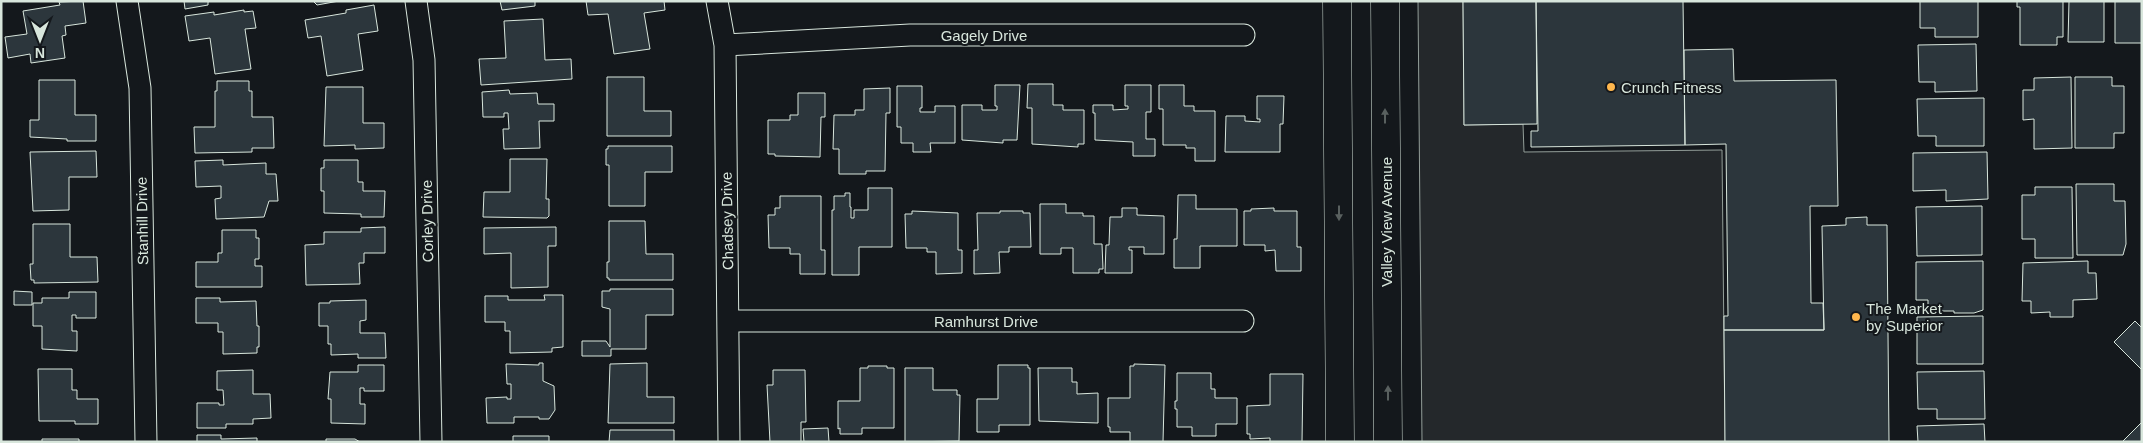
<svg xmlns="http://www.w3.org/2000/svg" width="2143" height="443" viewBox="0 0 2143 443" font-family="Helvetica,sans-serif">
	<rect width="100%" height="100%" fill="#14181c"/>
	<path fill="#24282b" stroke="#939e99" d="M1418 1H1463L1464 125 1523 124 1524 152 1722 150 1725 442H1422Z"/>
	<path fill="#2c363c" stroke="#d8e6dc" d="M83 1 86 23 65 26 66 35 62 36 65 58 31 63 30 54 8 58 5 37 27 34 23 11 60 5 59 2Z
		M184 1H210L208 2V5L185 9Z
		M313 1H339L317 5Z
		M500 1H535V6L502 10Z
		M586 1H664L665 10 644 13 650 49 614 54 608 14 588 15Z
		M1463 1H1536L1537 124 1464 125Z
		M1536 1H1683L1685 145 1531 147V131H1538Z
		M1920 1H1978V37H1935V28H1920Z
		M2017 1H2063V37H2057V45H2020V7H2017Z
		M2069 1H2104V42H2068Z
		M2115 1H2142V43H2115Z
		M374 5 378 31 358 34 363 70 327 76 321 36 308 38 305 20 346 13V10Z
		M244 10V12L253 11 256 28 245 29 251 69 215 74 210 38 189 41 185 16 214 12V15Z
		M543 19 545 60 571 59 572 79 481 85 479 59 506 58 504 21Z
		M1976 44 1977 91 1935 92V82H1919L1918 45Z
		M1733 49 1734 81 1836 80 1838 206H1810L1811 303H1823L1824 330H1724V316H1728L1726 144 1685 145 1684 50Z
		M607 77H644V111H671V136H607Z
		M2071 77 2072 148 2034 149V119L2023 120V90H2034V78Z
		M2075 77H2112V86H2124V133H2114V148H2075Z
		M39 80H75V115H96V141H67V139L30 137V120H39Z
		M217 81H249V91H252V117H273L274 148H252V152L195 153 194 127H215V91H217Z
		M1028 84H1053V105H1063V110H1084V144H1078V147L1032 144V108H1027Z
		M995 85H1020L1017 140H1003V143L962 140V105H982V110H997V106H995Z
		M1125 85H1151V112H1146V139H1155V156H1133V142L1095 140V113H1093V105H1113V110L1128 109V106H1125Z
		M1159 85H1184V106H1194V111H1215V161H1195V148H1186V145H1163V109H1159Z
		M897 86H922V108H920V112H935V106H955V143H930L931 152H913V143H901V127H897Z
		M326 87H363V123H384V148L355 149V145L324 146Z
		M890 88V113H886L885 171H866V174H839V149H833L834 115H855V110H864V89Z
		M509 90 510 94 537 93 538 104H554V121H539L540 148 504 149 503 129H509L508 113H504V117H483L482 92Z
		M798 93H825V117H821L820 157 775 156V154H768V120H790V115H798Z
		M1257 96H1284L1283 124H1280V152H1225L1226 116H1245V121L1260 122V119H1257Z
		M1984 98V146H1936V136H1918L1917 99Z
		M608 146H672V172H645V206H609V165H606V149H608Z
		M96 151 97 177H69V210L33 211 30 152Z
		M1987 152 1988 199 1946 201V190L1913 191V153Z
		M510 159H547L546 199H549V216L547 218 483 217 484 192H510Z
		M223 160V165L266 163V174H276L278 201H269L264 217 216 219 215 199 221 198V186L196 187 195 161Z
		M324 160H358V182H363V191H385L384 217H361V214L324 213V191H321V168H324Z
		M2076 184H2114V201H2125L2126 244 2123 255H2077Z
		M2035 187H2072L2073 258H2035V239H2022V195H2035Z
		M868 188H892V247H859V275H832V210H834V196H845V193H850V207H851V218H854V210H868Z
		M1178 195H1196V209H1237V246H1200V268H1174V239H1177Z
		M780 196H821V250H825V274H800V254H790V248H769L768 215H775V208H780Z
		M1040 204H1066V213H1083V216H1094V244H1102L1103 269H1099V273H1073V248H1061V254H1040Z
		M1982 206V255L1917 256 1916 207Z
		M1122 208H1137V215L1164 216V254H1144V247H1129V250H1132V273H1105L1106 245H1109L1110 217H1122Z
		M1274 208V211H1297V247H1301V271H1276L1275 250 1265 251V245H1244V211H1251V209Z
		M912 211 958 213V250H962V273L936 274V252H927V248H906L905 214H912Z
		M1000 211H1023V213H1030L1031 247H1009V252H999L1000 273 974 274V250H978L977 213H1000Z
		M1867 217V225H1887L1889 442H1725L1724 330H1824L1822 226 1846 225V218Z
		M609 221H645L646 254H673V280H609V278H607V262H609Z
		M33 224H70V257H97L98 282 34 283V280H31L30 264H33Z
		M385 227V253H364V263H359L360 284 306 285 305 245 324 244V232H361V228Z
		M556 227V246H548V287L511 288V253L484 254V228Z
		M222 230H256V238H259V259H255V266H262V287H196V262H218V253H222Z
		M1983 261V310L1974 313H1954V311H1928V300H1916V262Z
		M2088 261V273H2096L2097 299 2073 300V317H2050V312L2031 313V301H2022L2023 263Z
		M610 289H673V315H646V349H611V356H582V341H606L610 347V309L602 307V291H610Z
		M14 291 32 292V305H14Z
		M69 292H96V318H76V315H72V331H77V351L42 349V326H33V303H42V298H69Z
		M544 295H563V347L552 348V352L510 353V331H505V322H485V296H508V300H545Z
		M196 298H220V302L256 301 257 326H259V347H257V353L223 354V332H218V323H196Z
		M366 300V320L360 321V333H385L386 358H358V354L331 355V344H328V326H319V303H330V301Z
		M1983 316V364H1917V317Z
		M2135 321 2142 328V370L2114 342Z
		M539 363H543V381L554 386 555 410 549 419H539V417H514V423H487L486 398 507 397V399H511V384H507L506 364 539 365Z
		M647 363V397H674V423H608L610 364Z
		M1134 364 1165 365 1163 442H1130V432H1110V427H1108V398H1130V366H1134Z
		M358 365H384V391H364V388H360V404H365V424L331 423V399H328L330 372H358Z
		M998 365H1028V368H1030V425H999V432H977V399H998Z
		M868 366H887V368H894V428H862V434H840V428L838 429V401H860V368H868Z
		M905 368H933V390H957V395H960L959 441 905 442Z
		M1038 368H1072V382H1077V394L1098 393V423L1039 421Z
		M38 369H72V390H77V399H98V424H75V421H39Z
		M253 370V394H270L271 418 253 419V424H226V428H197V403H219V405H224L223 390H217V371Z
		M773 370H805L806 422H801V442H770L767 385H773Z
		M1984 371 1985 419H1937V409H1918L1917 372Z
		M1177 373H1211V389H1215V398H1237V424H1216V436H1192V427H1177V409H1175V401H1177Z
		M1270 374H1303L1302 442H1270V438L1250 439V434H1247V406L1270 405Z
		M2142 422V442H2122Z
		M1984 424 1985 442H1918L1917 426Z
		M828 428 829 442H804L803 429Z
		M610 430H674V442H609Z
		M197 435H221V439L257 438V442H197Z
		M513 436H549V442H513Z
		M42 439H79V442H42Z
		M326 439H355L360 442H326Z"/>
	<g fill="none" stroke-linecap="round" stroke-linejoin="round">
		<g stroke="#d8e6dc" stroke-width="23">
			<path id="minor" d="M127 1 140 88 146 442
				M416 1 424 60 431 442
				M717 1 725 45 729 442
				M725 45 910 35H1244
				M729 321H1243"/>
		</g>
		<g stroke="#d8e6dc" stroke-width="29">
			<path id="secondary" d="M1337 1 1340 442
				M1385 1 1388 442"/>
		</g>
		<use href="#minor" stroke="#14181c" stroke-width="21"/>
		<use href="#secondary" stroke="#14181c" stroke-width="28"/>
	</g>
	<defs><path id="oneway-solid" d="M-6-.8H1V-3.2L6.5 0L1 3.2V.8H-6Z" transform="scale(1.25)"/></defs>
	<g fill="#59605f">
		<use href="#oneway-solid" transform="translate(1385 116) rotate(-90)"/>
		<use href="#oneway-solid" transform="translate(1339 213) rotate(90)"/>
		<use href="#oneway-solid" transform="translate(1388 393) rotate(-90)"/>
	</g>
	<g fill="#ffb74d" stroke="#14181c" stroke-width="2">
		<circle cx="1611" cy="87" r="5"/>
		<circle cx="1856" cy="317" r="5"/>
	</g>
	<g text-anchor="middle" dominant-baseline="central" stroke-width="4" stroke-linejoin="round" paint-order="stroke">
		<g font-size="15" fill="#d8e6dc" stroke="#14181c">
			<text x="984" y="35">Gagely Drive</text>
			<text transform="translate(142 221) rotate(-91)">Stanhill Drive</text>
			<text transform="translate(427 221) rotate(-91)">Corley Drive</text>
			<text transform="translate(727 221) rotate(-91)">Chadsey Drive</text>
			<text transform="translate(1386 222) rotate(-90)">Valley View Avenue</text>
			<text x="986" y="321">Ramhurst Drive</text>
		</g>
		<g font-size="15" fill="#d8e6dc" stroke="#14181c" text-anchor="start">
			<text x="1621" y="87">Crunch Fitness</text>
			<text x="1866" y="308">The Market<tspan x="1866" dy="17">by Superior</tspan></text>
		</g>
	</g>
	<rect width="2143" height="443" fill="none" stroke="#d8e6dc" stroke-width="5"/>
	<g transform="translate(40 40) rotate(180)" stroke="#14181c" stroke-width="4" paint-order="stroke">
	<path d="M0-4L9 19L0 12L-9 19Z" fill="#d8e6dc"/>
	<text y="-8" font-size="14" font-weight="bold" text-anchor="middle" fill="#d8e6dc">N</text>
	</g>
</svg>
